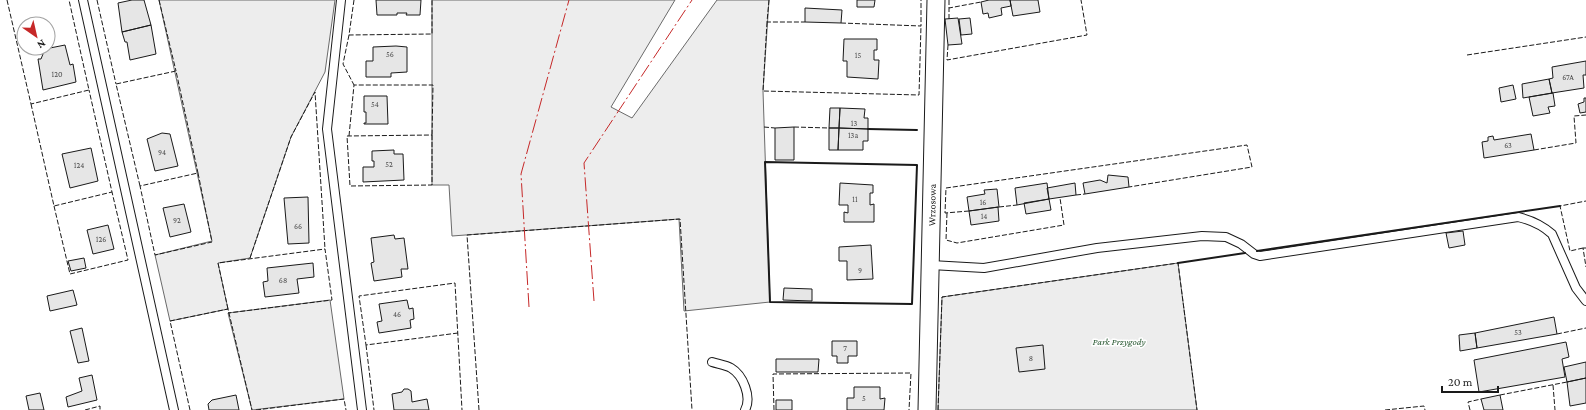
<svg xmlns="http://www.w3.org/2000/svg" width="1586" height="410" viewBox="0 0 1586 410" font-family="'Crimson Pro',serif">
	<rect width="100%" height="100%" fill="#fff"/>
	<path fill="#ededed" stroke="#6a6a6a" d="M159 0H335L325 72 291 137 250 258 218 263 228 309 170 321 155 255 212 241Z
		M432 0H675L611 107 632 118 717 0H769L763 91 770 302 684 311 679 219 452 236 449 185H432Z
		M1178 263 1197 410H938L942 297Z
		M330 300 344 399 252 410 228 313Z"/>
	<path fill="#e6e6e6" stroke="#1a1a1a" d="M132 0H144L151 25 122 32 118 3Z
		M376 0H421L420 15H406L407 13H397V15H377Z
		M857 0H875L874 7H857Z
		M989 0H1010L1011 6 1001 8 1002 15 989 18 988 13 983 14 981 2Z
		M1010 0H1038L1040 12 1013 16Z
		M805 8 842 10 841 23 805 22Z
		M958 18 962 44 948 45 945 19Z
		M970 18 972 34 961 35 959 19Z
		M151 25 156 54 130 60 127 42H125L122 32Z
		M844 39H877V50H874V60H879L878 79 847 77V61H843Z
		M65 45 70 65 73 64 76 82 43 90 38 59H41L45 49Z
		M396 46 407 47V72L391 73V77H366V61H373V47Z
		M1586 61V75H1583L1584 88 1552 93 1549 79 1553 78 1552 67Z
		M1549 79 1552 93 1523 98 1522 84Z
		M1513 85 1516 99 1501 102 1499 88Z
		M1553 93 1555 106 1548 107 1550 113 1533 116 1529 97Z
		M364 96H387L388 124H364V123H366V112H364Z
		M1584 98H1586V112L1580 113 1578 104 1584 102Z
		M830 108H840L839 128H829Z
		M840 108 865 109 864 118H868V129L839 128Z
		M794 127V160H775V128Z
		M829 128H839L838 150H829Z
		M839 128 868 129V141H863V150H838Z
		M162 133 170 134 178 166 155 171 147 139Z
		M1531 134 1534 150 1484 158 1482 142 1488 141V137L1493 136 1494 140Z
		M91 148 98 181 70 188 62 154Z
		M394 150V154H403L404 180 363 182V167H374V161H372V151Z
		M1108 175 1128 177 1129 187 1085 194 1083 183 1100 180 1107 183Z
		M840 183 873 185V193H870V205L874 204V222H844V212L848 213V205H839Z
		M1047 183 1049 199 1017 205 1015 188Z
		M1075 183 1076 195 1049 199 1047 188Z
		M997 189 999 207 969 211 967 197 985 194 984 190Z
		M308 197 309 243 288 244 284 198Z
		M1049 199 1051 210 1026 214 1024 203Z
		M184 204 191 232 170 237 163 208Z
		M998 207 999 221 971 225 969 211Z
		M108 225 114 249 93 254 87 230Z
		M1463 231 1465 245 1449 248 1446 233Z
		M394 235 395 239 404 238 408 269H401L402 277 374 281 371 263 374 262 371 238Z
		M871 245 873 279 847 280V261H839V247Z
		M84 258 86 268 71 271 68 261Z
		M313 263 314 277 297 279 299 293 265 297 263 282 268 281 267 268Z
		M784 288 812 289V301L783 300Z
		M73 290 77 305 50 311 47 296Z
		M407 300 409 309 413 308 414 319 410 320 411 328 379 333 377 322 382 321 379 304Z
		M1554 317 1557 334 1477 348 1475 333Z
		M82 328 89 361 78 363 70 331Z
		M1475 333 1477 348 1460 351 1459 335Z
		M832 341H857V356H848V363H837V356H832Z
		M1566 342 1569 357 1562 359 1565 377 1479 392 1474 360Z
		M1043 345 1045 369 1019 372 1016 348Z
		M776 359H819L818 372H776Z
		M1586 362V378L1567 382 1564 367Z
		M92 375 97 400 68 407 66 397 82 391 79 378Z
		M1586 378V403L1570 406 1567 382Z
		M854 387H880V399L885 398 884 410H847V398H854Z
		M404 389H408L411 391 412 402 427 399 429 410H394L392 394 402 392Z
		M40 393 44 410H29L26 396Z
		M236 395 239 410H209L208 404 212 400Z
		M1500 395 1503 410H1484L1481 399Z
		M776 400H792V410H776Z"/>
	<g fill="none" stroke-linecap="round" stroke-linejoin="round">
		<g stroke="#1a1a1a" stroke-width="10">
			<path id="lane" d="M83 0 174 410
				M341 0 327 129 362 410
				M931 265 984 268 1097 248 1202 236 1226 237 1241 244 1254 254 1260 256 1518 217C1531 220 1542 225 1552 234L1576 288 1586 301
				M712 362C718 364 726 365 731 368 743 375 752 397 745 410"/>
		</g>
		<g stroke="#1a1a1a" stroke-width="19">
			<path id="street" d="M927 410 936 0"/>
		</g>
		<use href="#lane" stroke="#fff" stroke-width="8"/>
		<use href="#street" stroke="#fff" stroke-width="17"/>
		<path stroke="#1a1a1a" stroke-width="1" stroke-dasharray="5 2" stroke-linecap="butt" d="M7 0 31 104 89 90 69 0
			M97 0 116 84
			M159 0 176 71
			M354 0 349 35 432 34V0
			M769 0 767 22H805
			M949 0V8L981 2
			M949 19V8
			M767 22 763 91 919 95 921 26
			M841 23 921 26V0
			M349 35 343 64 354 85
			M948 45 947 60 1087 35 1081 0
			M1467 55 1586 37
			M31 104 54 206 112 192 89 90
			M764 127 775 128
			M794 127 829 128
			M432 135V185L350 186 347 136Z
			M349 136 354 85H433L432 135
			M1534 150 1576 143 1574 116 1586 115
			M198 173 212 242 155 255 140 186Z
			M140 186 116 84 176 71 198 173
			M1076 195 1085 194
			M54 206 70 274 128 260 112 192
			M999 207 1017 205
			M969 211 945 213 946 188 1247 145 1252 167 1129 187
			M947 213 946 240 957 243 1064 225 1060 198
			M1583 248 1570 251 1560 206 1586 201
			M1586 248H1583L1586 267
			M250 258 291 137 315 92 325 249
			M228 309 218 263 325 249 332 300 228 313
			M458 333 366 345 359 296 455 283 462 410
			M1557 334 1586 328
			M366 345 374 410
			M1553 385 1555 410
			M1500 395 1567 382
			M85 410 100 406V410
			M190 410 170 321 228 309 252 410
			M256 410 344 399 346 410
			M479 410 467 235 680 219 692 410
			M774 410 773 374 911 373 909 410
			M938 410 942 297 1178 263 1197 410
			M1385 410 1424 406 1425 410
			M1470 410 1468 402 1481 399"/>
		<path stroke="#1a1a1a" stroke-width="2" d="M868 129 917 130
			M765 162 917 165 912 304 770 302Z
			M1257 251 1560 206
			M1178 263 1245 253"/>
		<path stroke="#c62828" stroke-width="1" stroke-dasharray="14 3 2 3" stroke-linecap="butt" d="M594 301 584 163 692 0
			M529 307 521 174 569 0"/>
	</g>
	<g text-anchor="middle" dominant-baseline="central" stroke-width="3" stroke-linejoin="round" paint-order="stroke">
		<g font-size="8" fill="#4d4d4d">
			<text x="390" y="54">56</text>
			<text x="858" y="55">15</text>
			<text x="57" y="74">120</text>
			<text x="1568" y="77">67A</text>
			<text x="375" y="104">54</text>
			<text x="854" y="123">13</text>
			<text x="853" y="135">13a</text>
			<text x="1508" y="145">63</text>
			<text x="162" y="152">94</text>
			<text x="389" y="164">52</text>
			<text x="79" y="165">124</text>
			<text x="855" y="199">11</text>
			<text x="983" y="202">16</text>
			<text x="984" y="216">14</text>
			<text x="177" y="220">92</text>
			<text x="298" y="226">66</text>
			<text x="101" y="239">126</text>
			<text x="860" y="270">9</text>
			<text x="283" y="280">68</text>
			<text x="397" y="314">46</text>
			<text x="1518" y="332">53</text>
			<text x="845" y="348">7</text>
			<text x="1031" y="358">8</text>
			<text x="864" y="398">5</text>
		</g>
		<g font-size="10" fill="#1a1a1a" stroke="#fff">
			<text transform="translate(932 205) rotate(-89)">Wrzosowa</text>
		</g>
		<g font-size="10" font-style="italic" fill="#2b5a34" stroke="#fff">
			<text x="1119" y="341">Park Przygody</text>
		</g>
	</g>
	<g transform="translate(36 36) rotate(146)"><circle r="19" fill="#ffffff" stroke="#a3a3a3"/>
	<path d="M0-3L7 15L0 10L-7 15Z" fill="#c62828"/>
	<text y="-6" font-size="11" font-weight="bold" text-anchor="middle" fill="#1a1a1a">N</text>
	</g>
	<path d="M1442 386v6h56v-6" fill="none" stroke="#1a1a1a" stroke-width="2"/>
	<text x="1448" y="386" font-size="12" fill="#1a1a1a" stroke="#ffffff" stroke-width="3" paint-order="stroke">20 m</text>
</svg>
